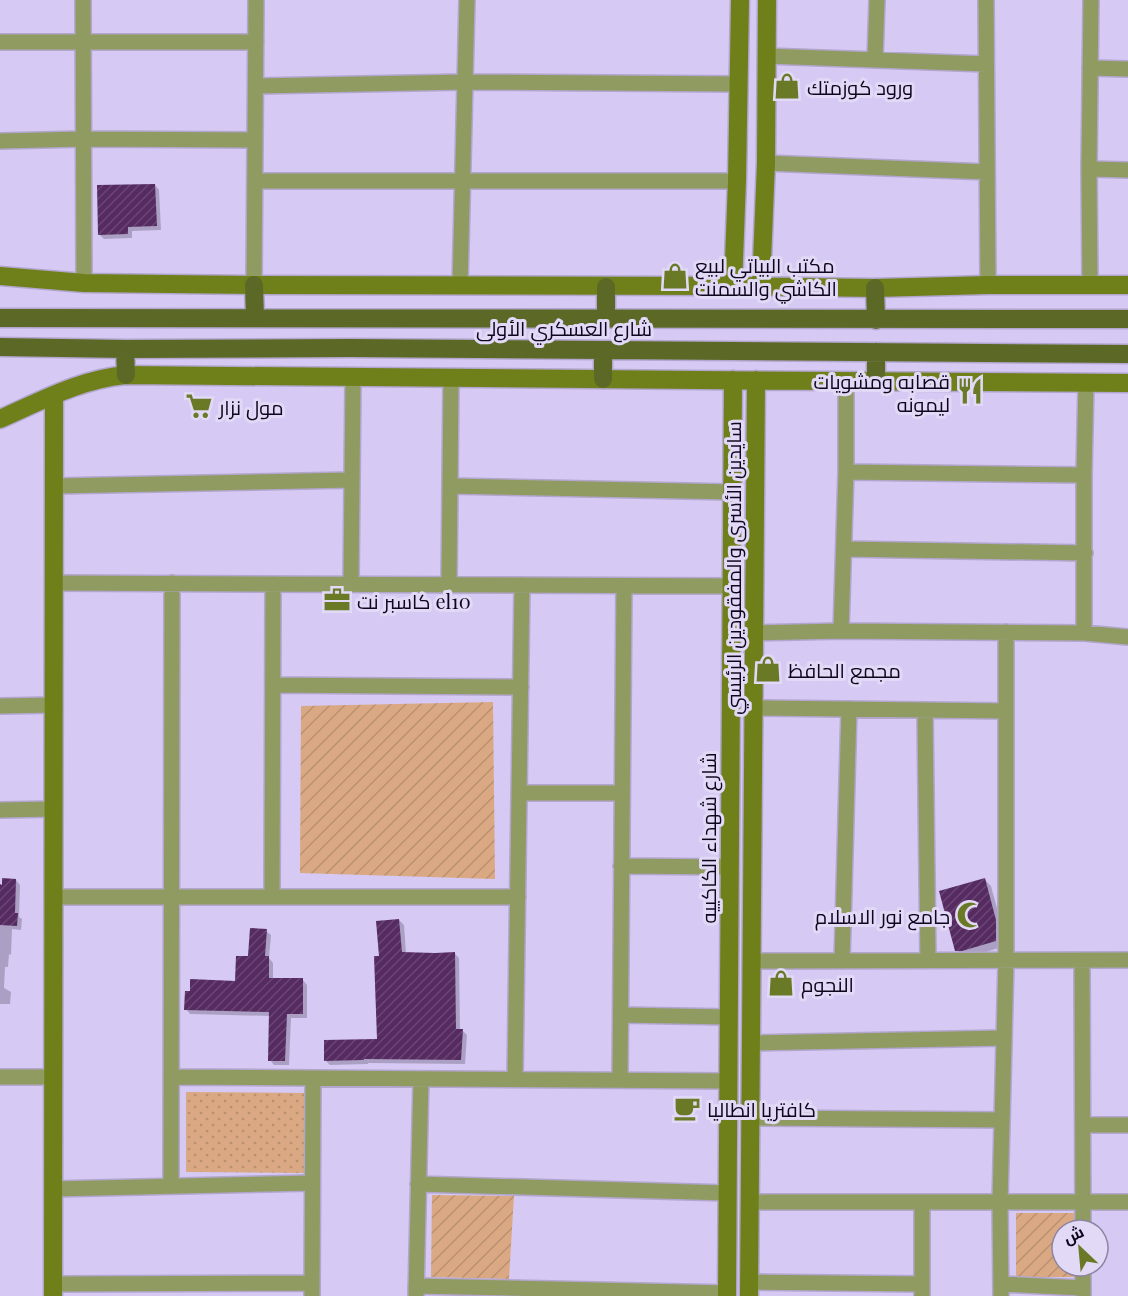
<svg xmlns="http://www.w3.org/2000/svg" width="1128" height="1296" viewBox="0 0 1128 1296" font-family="'Playfair Display',Cairo,serif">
	<defs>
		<pattern id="park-dots" width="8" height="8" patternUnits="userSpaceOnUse" patternTransform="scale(1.5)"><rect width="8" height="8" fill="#daa983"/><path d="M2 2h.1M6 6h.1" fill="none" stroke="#ba9071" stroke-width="1.8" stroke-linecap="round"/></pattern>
		<pattern id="garden-furrows" width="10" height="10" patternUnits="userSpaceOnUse" patternTransform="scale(1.5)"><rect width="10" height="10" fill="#daa983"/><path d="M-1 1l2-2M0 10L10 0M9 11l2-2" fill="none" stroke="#ba9071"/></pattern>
		<pattern id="building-hatch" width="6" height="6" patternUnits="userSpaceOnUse" patternTransform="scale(1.5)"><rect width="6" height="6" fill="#562b61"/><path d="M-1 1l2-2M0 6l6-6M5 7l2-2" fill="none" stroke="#694673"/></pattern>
	</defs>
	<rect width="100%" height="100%" fill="#d6c9f4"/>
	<path fill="url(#park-dots)" d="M186 1092 308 1093V1173L186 1172Z"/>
	<path fill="url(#garden-furrows)" d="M493 702 495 879 300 873 301 706Z
		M432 1195 514 1196 509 1279 431 1277Z
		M1016 1213H1078V1230H1062V1266H1078V1277H1016Z"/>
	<path fill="#0003" d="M155 185 159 190 161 230 132 231V238L104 239 99 234Z
		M16 880 20 885 19 917 22 919 21 930 12 929 11 955 9 954 8 967H5L4 988 11 992 10 1004H0V886Z
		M985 880 991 886 1002 927V947L969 957H963L956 950Z
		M399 920 404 925 406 953H454L459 958 460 1030H462L467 1035 465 1064 368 1063V1064L330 1065 325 1060 379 1041 380 958Z
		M266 931 271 935 269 958 273 963V980H303L307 985V1018H291L289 1065H274L270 1060 271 1016 190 1014 186 1009 236 982 249 957Z"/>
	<path fill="url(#building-hatch)" d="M155 184 157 226 128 227V234L98 235 97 185Z
		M2 878 16 879 15 913H18L17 926 0 925V884L2 885Z
		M985 878 996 920V941L962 951H955L939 891Z
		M399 919 402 952 435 953 455 952 456 1029H463L461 1060 364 1059V1060L324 1061V1040L377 1039 374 956H379L376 921Z
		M250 928 267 929 265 956H269V978H303V1014H287L285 1061H268L269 1012 184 1010 185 991H190V979L235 981 236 956H248Z"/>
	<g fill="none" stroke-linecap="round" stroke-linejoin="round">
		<g stroke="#b2a6cd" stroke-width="18">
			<path id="street" d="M83 0 84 283
				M986 0 988 285
				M0 42H256
				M767 56 986 64
				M875 60 877 0
				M1090 68 1128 69
				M256 86 465 82 738 84
				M0 141 83 139 255 140
				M766 163 987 172
				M1089 169 1128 170
				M255 181H737
				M254 285 256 0
				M1090 285 1089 169 1091 0
				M460 286 467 0
				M846 472 1084 475
				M55 486 351 480
				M450 486 732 492
				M844 549 1085 553
				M55 583 732 586
				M351 584 353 379
				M449 585 451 380
				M841 631 846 472V380
				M754 633 841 631 1084 633 1128 637
				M1084 633V475L1086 383
				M273 685 521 687
				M0 706 55 705
				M753 708 1006 711
				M925 711 928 961
				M519 793H622
				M0 810 54 809
				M621 866 730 867
				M54 897H518
				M272 897 273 584
				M1082 960 1083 1230
				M751 961 1128 960
				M842 961 849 709
				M621 1015 729 1017
				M751 1043 1004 1038
				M0 1077H53
				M171 1077 728 1081
				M515 1079 522 585
				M620 1080 624 586
				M750 1118 1002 1120
				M1083 1125H1128
				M418 1184 727 1193
				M171 1186 172 583
				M53 1189 312 1183
				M750 1202H1128
				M749 1282 922 1284
				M53 1284 311 1283
				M1001 1284 1083 1288
				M416 1286 727 1293
				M416 1295 421 1079
				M312 1296 313 1078
				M922 1296V1202
				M1001 1296 1000 1202 1006 961V632
				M1083 1296V1266"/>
		</g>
		<g stroke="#b2a6cd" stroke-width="21">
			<path id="secondary" d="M0 276 84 283 254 285 733 286 875 288 988 285H1128
				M733 286 737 181 740 0
				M761 286 766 163 767 0
				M0 419C41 401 81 379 126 375 460 380 794 380 1128 383
				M53 1296 54 396
				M727 1296 733 380
				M749 1296 756 380"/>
		</g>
		<g stroke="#b2a6cd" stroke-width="21">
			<path id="primary" d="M254 285 255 318
				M875 288 876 320
				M0 318 1128 319
				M606 318V287
				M0 347 125 349 351 348 1128 354
				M125 349 126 375
				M876 352V380
				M603 379V350"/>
		</g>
		<use href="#street" stroke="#8f9b61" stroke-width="15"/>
		<use href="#secondary" stroke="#6f801a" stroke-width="18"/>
		<use href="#primary" stroke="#5c6926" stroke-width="18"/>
	</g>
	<defs>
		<g id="shop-bare" transform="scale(2.07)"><path d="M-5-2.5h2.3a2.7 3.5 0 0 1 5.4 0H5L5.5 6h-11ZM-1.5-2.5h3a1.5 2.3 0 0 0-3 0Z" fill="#6a7926" stroke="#e1d9f6" stroke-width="2.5" paint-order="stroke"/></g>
		<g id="restaurant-bare" transform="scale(2.07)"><path d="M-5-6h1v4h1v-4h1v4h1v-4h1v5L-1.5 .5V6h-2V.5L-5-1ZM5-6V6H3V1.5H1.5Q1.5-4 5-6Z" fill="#6a7926" stroke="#e1d9f6" stroke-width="2.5" paint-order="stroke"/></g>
		<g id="supermarket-bare" transform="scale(2.07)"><path d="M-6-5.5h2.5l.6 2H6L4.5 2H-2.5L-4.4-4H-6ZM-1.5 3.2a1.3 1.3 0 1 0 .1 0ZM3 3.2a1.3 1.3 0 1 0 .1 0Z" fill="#6a7926" stroke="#e1d9f6" stroke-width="2.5" paint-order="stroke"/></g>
		<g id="office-bare" transform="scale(2.07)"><path d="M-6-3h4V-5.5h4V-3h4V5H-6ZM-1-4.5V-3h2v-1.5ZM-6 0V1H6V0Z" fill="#6a7926" stroke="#e1d9f6" stroke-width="2.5" paint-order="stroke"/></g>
		<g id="mosque-bare" transform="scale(2.07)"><path d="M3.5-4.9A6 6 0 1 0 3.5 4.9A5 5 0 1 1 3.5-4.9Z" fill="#6a7926" stroke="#e1d9f6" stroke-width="2.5" paint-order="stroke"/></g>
		<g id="cafe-bare" transform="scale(2.07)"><path d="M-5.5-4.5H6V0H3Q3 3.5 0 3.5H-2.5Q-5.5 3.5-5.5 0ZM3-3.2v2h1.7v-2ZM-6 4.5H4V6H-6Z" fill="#6a7926" stroke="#e1d9f6" stroke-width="2.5" paint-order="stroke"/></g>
	</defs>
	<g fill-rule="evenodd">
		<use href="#shop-bare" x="787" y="86"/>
		<use href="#shop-bare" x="675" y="276"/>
		<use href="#restaurant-bare" x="970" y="391"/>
		<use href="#supermarket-bare" x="199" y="406"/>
		<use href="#office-bare" x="337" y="600"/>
		<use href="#shop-bare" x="768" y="669"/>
		<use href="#mosque-bare" x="970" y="915"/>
		<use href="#shop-bare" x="781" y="983"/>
		<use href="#cafe-bare" x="687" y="1108"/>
	</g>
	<g text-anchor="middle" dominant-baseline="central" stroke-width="6" stroke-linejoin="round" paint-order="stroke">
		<g font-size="20" fill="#0f061e" stroke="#e1d9f6" text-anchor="start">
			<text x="807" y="86">ورود كوزمتك</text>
			<text x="695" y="264">مكتب البياتي لبيع<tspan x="695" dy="23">الكاشي والسمنت</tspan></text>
			<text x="950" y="380" text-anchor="end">قصابه ومشويات<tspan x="950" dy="23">ليمونه</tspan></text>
			<text x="219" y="406">مول نزار</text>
			<text x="357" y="600">كاسبر نت el10</text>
			<text x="788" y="669">مجمع الحافظ</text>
			<text x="950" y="915" text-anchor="end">جامع نور الاسلام</text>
			<text x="801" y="983">النجوم</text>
			<text x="707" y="1108">كافتريا انطاليا</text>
		</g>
		<g font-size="20" fill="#0f061e" stroke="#e1d9f6">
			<text x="564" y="327">شارع العسكري الأولى</text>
			<text transform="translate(732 568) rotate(-90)">سايدين الأسرى والمفقودين الرئيسي</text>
			<text transform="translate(707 838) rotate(-90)">شارع شهداء الكاكييه</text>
		</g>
	</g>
	<g transform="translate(1080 1248) rotate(334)"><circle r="28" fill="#e1d9f6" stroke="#8d85a0" stroke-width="1.5"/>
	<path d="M0-4.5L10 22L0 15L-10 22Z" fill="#6a7926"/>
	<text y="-9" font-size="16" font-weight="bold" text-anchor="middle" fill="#0f061e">ش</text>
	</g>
</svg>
